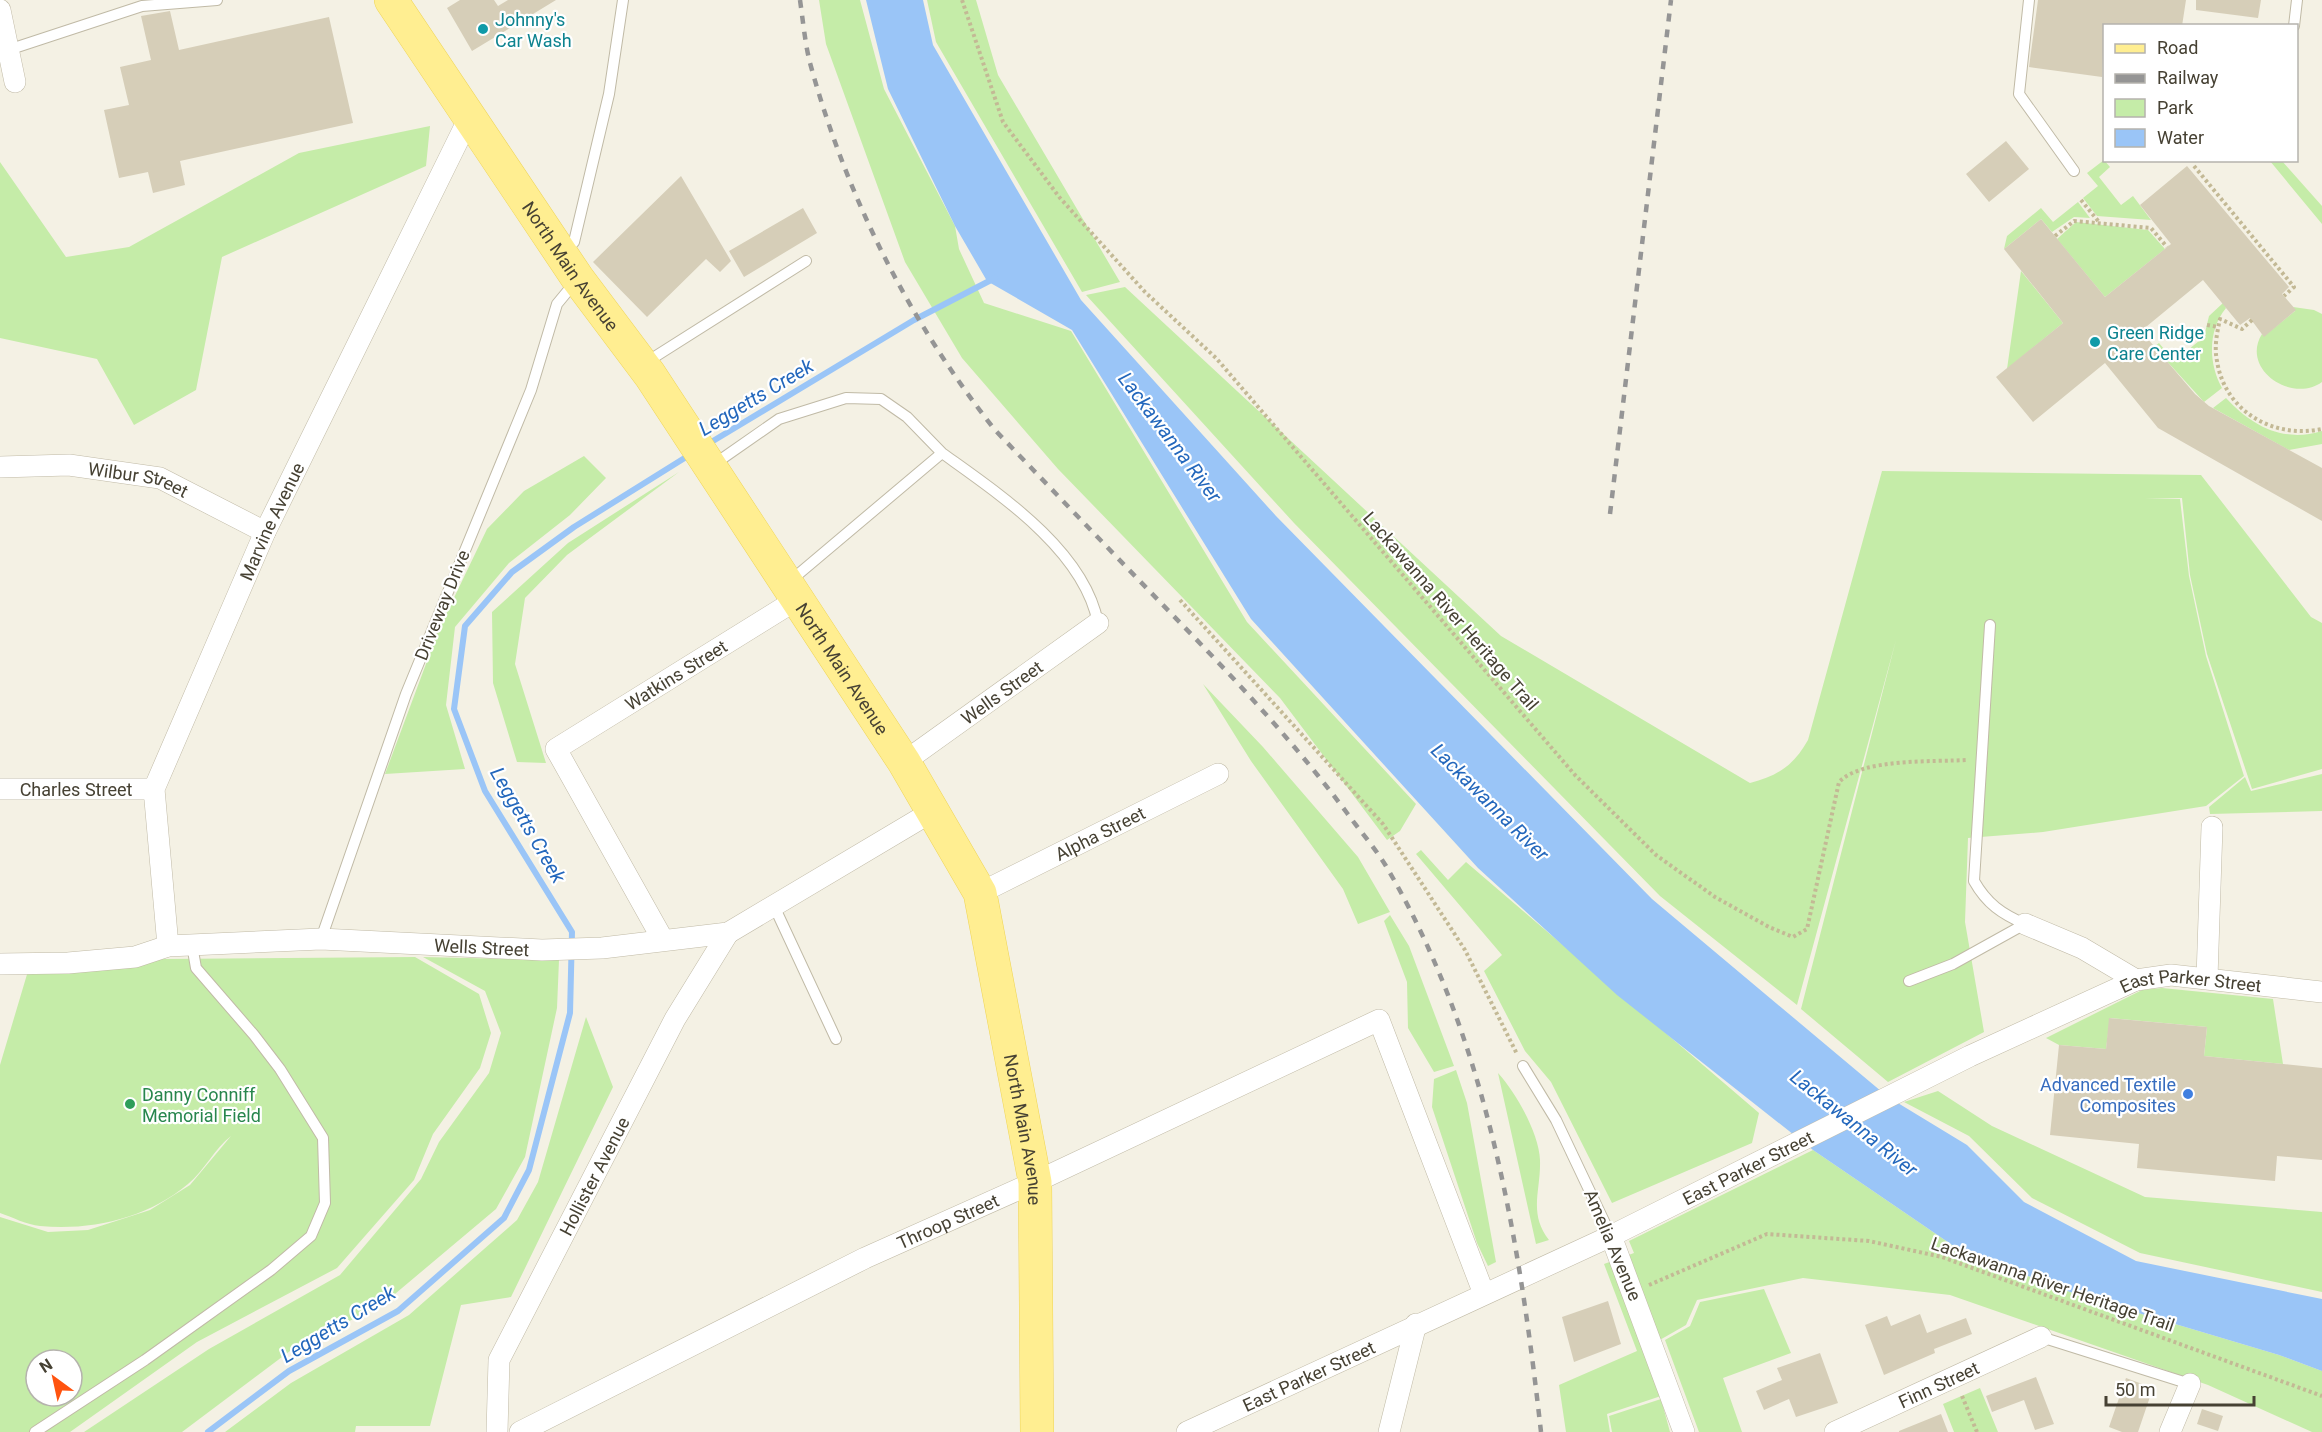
<svg xmlns="http://www.w3.org/2000/svg" width="2322" height="1432" viewBox="0 0 2322 1432" font-family="Roboto,sans-serif">
	<rect width="100%" height="100%" fill="#f4f1e4"/>
	<path fill="#c5eca8" fill-rule="evenodd" d="M819 0H860L884 89 955 226 959 249 984 303 1071 331 1247 622 1416 804 1400 831 1387 840 1280 698 1058 469 962 358 905 262 826 44Z
		M927 0H976L998 75 1120 282 1082 292 936 42Z
		M430 126 426 166 222 257 196 390 134 425 97 359 0 338V162L66 257 129 247 299 153Z
		M2104 160 2110 167 2099 177 2121 205 2133 196 2151 220 2097 216 2083 198 2098 186 2087 173Z
		M2270 161H2282L2322 206V224Z
		M2078 202 2090 218 2074 217 2052 232 2041 219 2004 249 2007 236 2041 208 2053 222Z
		M2076 222 2148 230 2165 249 2105 297 2057 239Z
		M2021 271 2063 323 2007 369Z
		M1125 287 1501 636 1750 783C1778 776 1794 765 1808 740L1882 471 2201 475 2311 617 2322 623V769L2252 789 2207 654 2190 575 2182 498 2145 499H2180L2189 576 2206 656 2244 776 2206 806 2043 832 1968 838 1965 922 1984 1032 1888 1082 1801 1009 1896 640 1797 1005 1660 896 1294 523 1086 295Z
		M2223 303 2226 308C2208 330 2208 363 2222 388L2204 402 2154 347 2159 343 2174 361 2204 337 2209 316Z
		M2293 307 2314 310 2322 314V382C2292 404 2240 369 2262 334L2264 336 2295 311Z
		M2226 398C2252 426 2283 443 2322 431V444L2289 450 2213 408Z
		M584 456 606 478 570 515 509 563 455 627 446 705 465 769 385 774 439 629 487 529 524 491Z
		M679 472 567 555 525 598 515 664 546 763 517 762 493 683 492 612 568 543Z
		M1203 684 1263 747 1358 857 1390 912 1358 924 1343 889 1251 761Z
		M2322 774V811L2210 814 2209 807 2245 777 2251 791Z
		M1421 850 1448 880 1466 862 1759 1113 1752 1143 1612 1203 1551 1082 1525 1051 1484 971 1502 955 1416 854Z
		M1390 915 1409 946 1454 1066 1434 1072 1408 1028 1407 982 1384 921Z
		M415 957 479 994 491 1033 480 1068 433 1134 414 1180 337 1268 197 1342 70 1432H0V1217L48 1232 88 1230 150 1210 190 1185 231 1136C215 1148 204 1171 188 1184 148 1218 91 1231 40 1226 27 1225 12 1217 0 1213V1065L28 971 164 959ZM36 1360H72V1396H36Z
		M423 957 559 960 557 1008 525 1157 496 1209 383 1304 290 1351 182 1432H84L209 1349 340 1275 421 1179 439 1142 489 1073 501 1033 485 991Z
		M2162 988 2273 999 2283 1064 2204 1056 2207 1027 2110 1018 2106 1049 2059 1045 2046 1038 2142 990Z
		M586 1017 613 1087 511 1297 461 1305 430 1426H356L355 1432H225L291 1383 409 1315 517 1220 538 1182Z
		M1456 1070 1467 1103 1496 1262 1488 1266 1477 1243 1432 1107 1434 1079Z
		M1498 1073C1516 1093 1539 1133 1540 1160 1541 1191 1528 1213 1549 1240L1536 1244Z
		M1938 1091 1992 1126 2145 1197 2322 1212V1292L2140 1253 2032 1198 1969 1136 1904 1102Z
		M1813 1150 1958 1249 2078 1295 2279 1355 2322 1371V1432H2312L2208 1385 1950 1295 1803 1278 1697 1300 1686 1325 1644 1349 1661 1396 1607 1414 1610 1432H1566L1559 1385 1637 1351 1604 1264 1634 1253 1629 1241Z
		M1764 1289 1791 1353 1723 1378 1742 1432H1699L1665 1340 1690 1326 1700 1302Z
		M1980 1388 1998 1432H1954L1943 1404Z
		M1661 1399 1670 1432H1612L1609 1416Z"/>
	<path fill="#9ac5f7" d="M866 0H923L933 45 1081 300 1276 516 1652 899 1888 1097 1967 1145 2024 1202 2136 1261 2322 1299V1371L2279 1355 2078 1295 1958 1249 1813 1150 1617 995 1478 868 1251 619 1072 330 987 281 955 226 888 89Z"/>
	<g fill="none" stroke-linecap="round" stroke-linejoin="round">
		<path stroke="#9ac5f7" stroke-width="6" d="M708 444 914 320 995 278
			M208 1432 289 1371 398 1311 504 1218 529 1170 570 1013 572 932 485 791 454 709 465 626 512 572 574 527 691 454"/>
	</g>
	<path fill="#d6ceb8" d="M460 0H494L498 6 508 0H556L472 51 447 8Z
		M2038 0H2186L2182 26H2104L2102 77 2029 67Z
		M2196 0H2261L2258 18 2196 10Z
		M170 11 179 50 329 17 353 123 180 161 185 185 153 193 148 172 119 178 104 110 129 105 120 67 151 60 141 16Z
		M2006 141 2029 169 1989 202 1966 174Z
		M2187 166 2289 287 2282 294 2296 310 2264 337 2250 318 2240 325 2203 280 2141 331 2195 394 2209 406 2322 468V521L2158 428 2105 363 2033 422 1996 377 2063 323 2004 249 2041 219 2105 297 2171 244 2140 205Z
		M681 176 731 261 720 272 706 259 647 317 593 262Z
		M803 208 817 233 744 277 729 251Z
		M2109 1018 2207 1027 2204 1056 2322 1068V1160L2277 1156 2275 1181 2137 1168 2139 1144 2050 1135 2059 1045 2106 1049Z
		M1608 1301 1621 1344 1574 1362 1562 1317Z
		M1920 1314 1927 1333 1966 1318 1972 1334 1934 1349 1935 1353 1884 1375 1865 1325 1887 1316 1891 1326Z
		M1820 1353 1838 1403 1796 1417 1789 1399 1764 1410 1756 1391 1782 1380 1777 1368Z
		M2036 1377 2054 1424 2035 1430 2024 1400 1992 1412 1986 1396Z
		M2126 1378 2153 1388 2138 1432H2122L2109 1427Z
		M2202 1409 2223 1416 2218 1431 2197 1424Z
		M1941 1414 1948 1432H1899V1431Z"/>
	<g fill="none" stroke-linecap="round" stroke-linejoin="round">
		<g stroke="#c0baa6" stroke-width="12">
			<path id="service" d="M2029 0 2019 94 2074 171
				M2294 26 2297 0
				M8 50 142 6 217 0
				M564 252 574 242 609 94 623 0
				M645 363 806 261
				M713 465 779 419 846 398 881 399 907 417 942 453
				M789 582 942 453C999 494 1084 550 1098 623
				M1990 625 1974 881C1987 904 2002 914 2025 924
				M774 906 836 1039
				M321 939 406 694 531 390 557 304 576 281
				M1909 981 1953 964 2025 924
				M1523 1066 1556 1120 1611 1236
				M2041 1337 2190 1384
				M35 1432 145 1360 271 1270 311 1236 325 1203 323 1138 280 1069 254 1035 196 968 192 945"/>
		</g>
		<g stroke="#c0baa6" stroke-width="22">
			<g id="minor">
				<path d="M0 10 15 82"/>
				<path id="s1" d="M0 467 69 465 160 478 265 532"/>
				<path id="s2" d="M904 762 1098 623"/>
				<path id="s3" d="M0 789H154"/>
				<path id="s4" d="M980 893 1218 774"/>
				<path d="M2025 924 2082 948 2136 980"/>
				<path id="s5" d="M663 940 556 749 796 600"/>
				<path id="s6" d="M168 946 154 789 265 532 469 118"/>
				<path id="s7" d="M0 964 68 963 135 957 168 946 321 939 542 950 602 948 728 933 933 811"/>
				<path d="M2207 978 2212 827"/>
				<path d="M1611 1236 1684 1432"/>
				<path id="s8" d="M497 1432 499 1360 675 1019 728 933"/>
				<path id="s9" d="M520 1432 865 1258 1035 1182 1379 1020 1484 1294"/>
				<path id="s10" d="M1187 1432 1611 1236 1970 1056 2136 980 2171 975 2322 992"/>
				<path d="M1389 1432 1416 1324"/>
				<path id="s11" d="M1835 1432 2041 1337"/>
				<path d="M2170 1432 2190 1384"/>
			</g>
		</g>
		<g stroke="#efd557" stroke-width="34">
			<g id="primary">
				<path id="s12" d="M391 0 578 279 650 375 904 762 980 893 1035 1182 1037 1432"/>
			</g>
		</g>
		<path stroke="#c3b995" stroke-width="4" stroke-dasharray="3 3" stroke-linecap="butt" d="M962 0 1003 122 1060 198 1145 292 1216 358 1575 775 1656 855 1715 897 1769 927 1793 937 1807 929 1839 782C1862 758 1934 762 1967 760
			M2194 166 2294 287 2284 296
			M2081 200 2099 222
			M2055 236 2074 221 2151 228 2167 247
			M2252 320 2242 329 2220 319C2217 333 2214 347 2217 361 2225 412 2274 439 2322 429
			M2207 325 2218 327
			M1180 600 1383 824 1465 950 1517 1054
			M1649 1285 1767 1234 1869 1241 1942 1257 2322 1396
			M1962 1396 1977 1432"/>
		<use href="#service" stroke="#fff" stroke-width="10"/>
		<use href="#minor" stroke="#fff" stroke-width="21"/>
		<use href="#primary" stroke="#ffee91" stroke-width="33"/>
		<path stroke="#959595" stroke-width="4.5" stroke-dasharray="8 8" stroke-linecap="butt" d="M800 0C803 21 805 43 810 63 847 198 909 321 995 430 1061 499 1126 567 1192 635 1247 692 1300 750 1347 813 1360 831 1375 848 1386 866 1487 1038 1519 1236 1541 1432
			M1610 514 1671 0"/>
	</g>
	<g fill="#0f9aa8" stroke="#fff" stroke-width="2">
		<circle cx="483" cy="29" r="6"/>
		<circle cx="2095" cy="342" r="6"/>
	</g>
	<circle fill="#3f7fe0" stroke="#fff" stroke-width="2" cx="2188" cy="1094" r="6"/>
	<circle fill="#2e9e5b" stroke="#fff" stroke-width="2" cx="130" cy="1104" r="6"/>
	<g text-anchor="middle" dominant-baseline="central" stroke-width="4.5" stroke-linejoin="round" paint-order="stroke">
		<g font-size="18" fill="#0d838f" stroke="#fff" text-anchor="start">
			<text x="495" y="19">Johnny's<tspan x="495" dy="21">Car Wash</tspan></text>
			<text x="2107" y="332">Green Ridge<tspan x="2107" dy="21">Care Center</tspan></text>
		</g>
		<g font-size="18" fill="#464133" stroke="#fff">
			<text stroke="none"><textPath href="#s12" startOffset="321">North Main Avenue</textPath></text>
			<text stroke="none"><textPath href="#s1" startOffset="140">Wilbur Street</textPath></text>
			<text stroke="none"><textPath href="#s6" startOffset="450">Marvine Avenue</textPath></text>
			<text transform="translate(442 605) rotate(-68)">Driveway Drive</text>
			<text transform="translate(1451 611) rotate(49)">Lackawanna River Heritage Trail</text>
			<text stroke="none"><textPath href="#s12" startOffset="807">North Main Avenue</textPath></text>
			<text stroke="none"><textPath href="#s5" startOffset="360">Watkins Street</textPath></text>
			<text stroke="none"><textPath href="#s2" startOffset="120">Wells Street</textPath></text>
			<text stroke="none"><textPath href="#s3" startOffset="76">Charles Street</textPath></text>
			<text stroke="none"><textPath href="#s4" startOffset="134">Alpha Street</textPath></text>
			<text stroke="none"><textPath href="#s7" startOffset="484">Wells Street</textPath></text>
			<text stroke="none"><textPath href="#s10" startOffset="1106">East Parker Street</textPath></text>
			<text stroke="none"><textPath href="#s12" startOffset="1311">North Main Avenue</textPath></text>
			<text stroke="none"><textPath href="#s10" startOffset="620">East Parker Street</textPath></text>
			<text stroke="none"><textPath href="#s8" startOffset="279">Hollister Avenue</textPath></text>
			<text stroke="none"><textPath href="#s9" startOffset="477">Throop Street</textPath></text>
			<text transform="translate(1613 1245) rotate(67)">Amelia Avenue</text>
			<text transform="translate(2053 1284) rotate(19)">Lackawanna River Heritage Trail</text>
			<text stroke="none"><textPath href="#s10" startOffset="134">East Parker Street</textPath></text>
			<text stroke="none"><textPath href="#s11" startOffset="114">Finn Street</textPath></text>
		</g>
		<g font-size="18" fill="#366cbe" stroke="#fff" text-anchor="end">
			<text x="2176" y="1084">Advanced Textile<tspan x="2176" dy="21">Composites</tspan></text>
		</g>
		<g font-size="18" fill="#27864d" stroke="#fff" text-anchor="start">
			<text x="142" y="1094">Danny Conniff<tspan x="142" dy="21">Memorial Field</tspan></text>
		</g>
		<g font-size="20" font-style="italic" fill="#2367bc" stroke="#fff">
			<text transform="translate(756 397) rotate(-31)">Leggetts Creek</text>
			<text transform="translate(1170 437) rotate(53)">Lackawanna River</text>
			<text transform="translate(1490 802) rotate(45)">Lackawanna River</text>
			<text transform="translate(528 825) rotate(60)">Leggetts Creek</text>
			<text transform="translate(1854 1123) rotate(39)">Lackawanna River</text>
			<text transform="translate(338 1324) rotate(-31)">Leggetts Creek</text>
		</g>
	</g>
	<rect x="2103" y="24" width="195" height="138" fill="#ffffff" stroke="#b5b3ad" stroke-width="1.5"/>
	<rect x="2115" y="44" width="30" height="9" fill="#ffee91" stroke="#b5b3ad" stroke-width="1.5"/>
	<text x="2157" y="54" font-size="18" fill="#464133">Road</text>
	<rect x="2115" y="74" width="30" height="9" fill="#959595" stroke="#b5b3ad" stroke-width="1.5"/>
	<text x="2157" y="84" font-size="18" fill="#464133">Railway</text>
	<rect x="2115" y="99" width="30" height="18" fill="#c5eca8" stroke="#b5b3ad" stroke-width="1.5"/>
	<text x="2157" y="114" font-size="18" fill="#464133">Park</text>
	<rect x="2115" y="129" width="30" height="18" fill="#9ac5f7" stroke="#b5b3ad" stroke-width="1.5"/>
	<text x="2157" y="144" font-size="18" fill="#464133">Water</text>
	<g transform="translate(54 1378) rotate(327)"><circle r="28" fill="#ffffff" stroke="#b5b3ad" stroke-width="1.5"/>
	<path d="M0-4.5L10 22L0 15L-10 22Z" fill="#ff530f"/>
	<text y="-9" font-size="16" font-weight="bold" text-anchor="middle" fill="#464133">N</text>
	</g>
	<path d="M2106 1396v9h148v-9" fill="none" stroke="#464133" stroke-width="3"/>
	<text x="2115" y="1396" font-size="18" fill="#464133" stroke="#ffffff" stroke-width="4.5" paint-order="stroke">50 m</text>
</svg>
